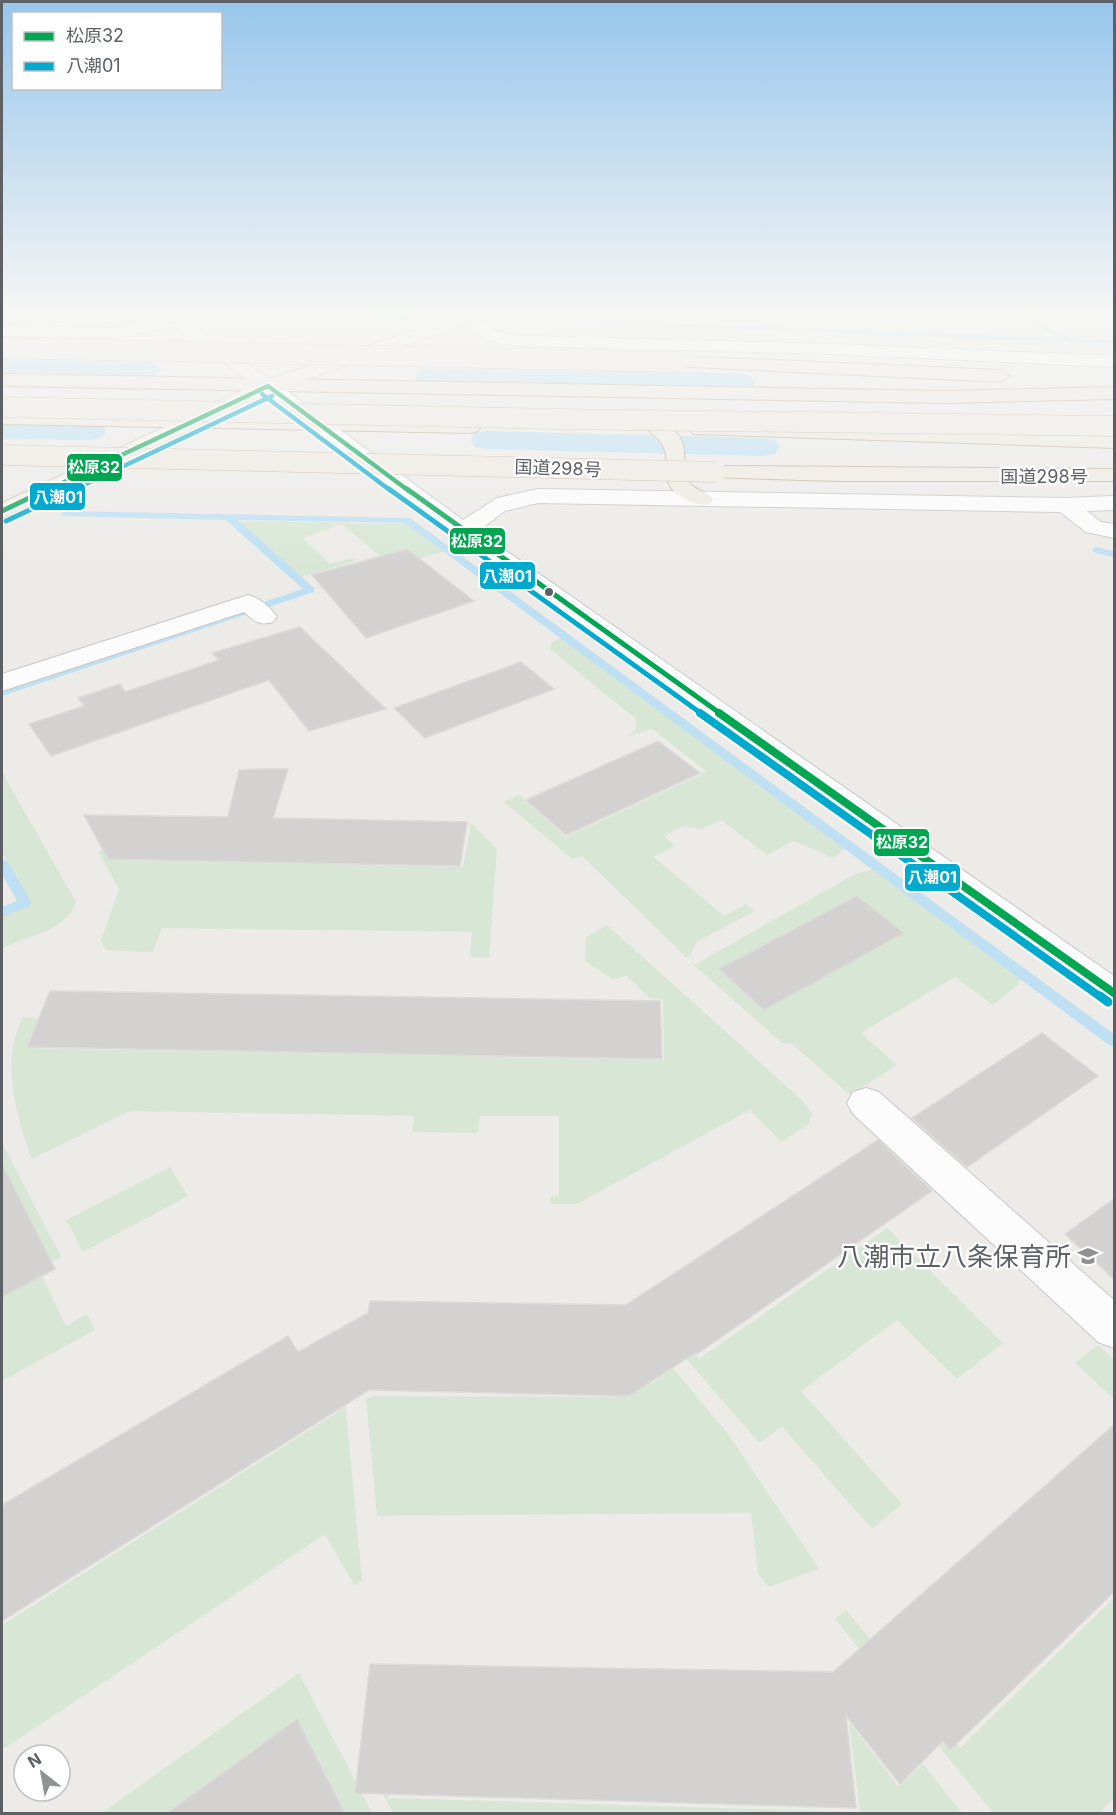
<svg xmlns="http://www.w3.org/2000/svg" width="1116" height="1815" viewBox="0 0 1116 1815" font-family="Inter,'Noto Sans JP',sans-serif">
	<rect width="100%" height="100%" fill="#ecebe8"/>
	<path fill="#d8e7d5" d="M236 521 410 524 446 551 415 560 382 558 342 524 303 538 330 564 352 558 356 561 300 577Z
		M563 637 846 848 834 858 793 841 767 855 721 820 702 829 684 826 664 836 675 846 654 857 724 916 746 904 755 911 696 942 690 957H686L582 856 572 859 504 802 519 795 566 837 707 772 652 729 627 736 636 730V719L550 649 551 643Z
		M2 772 76 902C68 930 26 937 2 948V916L32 904 2 853Z
		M471 823 497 849 489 958 470 957 472 932 162 928 153 952 106 950 101 941 119 889 98 852 119 847 115 860 463 867Z
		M875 869 1021 977 1018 985 993 1005 955 977 861 1033 897 1065 850 1095 792 1044 782 1043 694 965 857 873Z
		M607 925 803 1101 812 1114 809 1124 781 1142 750 1110 577 1204H551L550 1197 559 1196V1116H480L478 1133 412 1132 414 1116 130 1111 32 1159C16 1116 0 1060 23 1017L38 1018 26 1048 664 1060 663 999H651L627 976 612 979 585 961 586 937Z
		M2 1142 61 1257 39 1269 66 1326 87 1314 95 1330 2 1381V1297L19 1288 2 1254Z
		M170 1167 188 1196 83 1252 66 1220Z
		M887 1228 1003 1343 957 1379 897 1320 801 1391 902 1504 872 1529 782 1427 759 1443 653 1320 646 1298 699 1359Z
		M615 1339 651 1384 673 1368 729 1435 819 1569 769 1587 758 1574 751 1513 377 1516 366 1398 373 1396 616 1397Z
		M1098 1345 1114 1359V1399L1075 1363Z
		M344 1389 362 1581 354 1585 325 1534 2 1750V1625L338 1412 332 1397Z
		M1114 1598V1798L1100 1813H993L835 1619 846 1610 960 1748Z
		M299 1673 372 1813 100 1814Z
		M849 1722 898 1786 923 1764 962 1813H393L364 1758 390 1757 389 1798 860 1812Z"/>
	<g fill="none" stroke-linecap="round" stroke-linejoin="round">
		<path fill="#bfe0f3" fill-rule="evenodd" d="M1017 314H1026L1071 338 1114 340V344L552 322 548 320 552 318 1059 338Z
			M370 315 411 316 415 318 411 320 367 319 366 317Z
			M66 511 410 518 1114 1034V1046L1109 1045 405 523 238 520 314 588V592L2 696V689L303 589 226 520 63 516 61 514Z
			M1096 547 1114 551V557L1093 552V548Z
			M2 860 7 861 32 903 30 906 2 917V907L17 901 2 874Z"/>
		<path fill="#bfe0f3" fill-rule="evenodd" d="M2 359 147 362 157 364 161 370 157 376 147 378 2 375Z
			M429 368 741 373 751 376 755 382 751 388 741 391 429 386 419 383 415 377 419 371Z
			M2 421 91 422 102 425 106 431 102 437 91 440 2 439Z
			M486 431 764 438 775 440 780 447 775 454 764 456 486 449 475 447 471 440 475 433Z"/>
	</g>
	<path fill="#d3d2d1" stroke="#dcdad7" stroke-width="1.5" d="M407 549 474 601 366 638 312 575Z
		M300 627 386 709 309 731 269 680 51 756 29 724 84 706 78 698 120 684 125 692 219 660 212 653Z
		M521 662 554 689 425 738 394 708Z
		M658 741 700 773 566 835 526 800Z
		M262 769H288L273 818 467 822 460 866 108 859 84 815 228 817 239 770Z
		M857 896 904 933 764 1010 719 969Z
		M50 991 660 1001 662 1059 27 1047Z
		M1042 1033 1098 1076 967 1167 912 1118Z
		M878 1140 932 1191 697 1354 695 1353 629 1396 369 1390 2 1621V1505L288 1336 298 1352 368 1313 370 1301 626 1305Z
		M2 1164 55 1269 2 1297Z
		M1114 1199V1279L1065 1234Z
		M1114 1425V1592L950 1750 943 1741 900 1784 846 1716 856 1808 355 1793 370 1664 833 1672Z
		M297 1719 345 1814H166Z"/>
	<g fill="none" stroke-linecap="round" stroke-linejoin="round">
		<g stroke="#c7c7c7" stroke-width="2">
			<path id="minor" d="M464 314H478C489 332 503 334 523 336L832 344 1114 356V367L832 354 523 346C497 344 477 341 462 317Z
				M174 316 183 321 180 325 116 338 2 336V326L116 328Z
				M268 380 275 382 463 520 497 498 538 489 1065 498 1114 496V510L1087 511 1101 522 1114 524V538L1086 532 1060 512 538 503 505 511 478 531 1114 976V1006L1102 1002 455 536 261 390 258 386 261 382Z
				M248 595C260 598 270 607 277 617L273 622C259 626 254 621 244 612L2 691V674Z
				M866 1088 879 1092 1114 1300V1348L1098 1342 853 1114 847 1103 853 1092Z"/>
		</g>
		<g stroke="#d2c9b8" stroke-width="2">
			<path id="major" d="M156 314H176L270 379 462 314H488L485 318 275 390 2 518V503L254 385Z"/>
		</g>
		<g stroke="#c1b198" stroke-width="2">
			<path id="highway" d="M679 356 1001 370 1010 376 1001 382 672 366 670 362 672 358Z
				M2 374 945 391 1114 387V399L945 403 2 386Z
				M2 412 471 421 478 423 481 427 478 431 471 433 2 424Z
				M659 424C697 433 677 464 690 483 696 491 707 491 713 499L710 504C701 506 695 504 687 500 654 484 674 464 662 444 659 438 652 435 649 430L652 426Z
				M700 424 955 429 1114 436V448L693 434 690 430 693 426Z
				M716 466 1114 469V481H836L708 477 705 472 708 467Z"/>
		</g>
		<use href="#minor" fill="#fcfcfc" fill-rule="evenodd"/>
		<use href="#major" fill="#f2f0e9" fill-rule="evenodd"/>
		<use href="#highway" fill="#efeae2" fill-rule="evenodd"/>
		<g stroke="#c1b198" stroke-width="21" stroke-linecap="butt">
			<path id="highway-bridge" d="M2 348 679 362
				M2 407 551 419 1114 426
				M2 455 716 472"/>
		</g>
		<use href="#highway-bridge" stroke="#efeae2" stroke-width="20"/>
		<g stroke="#fff" stroke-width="8">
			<path id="bus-1-far2" d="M268 386 409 491
				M45 491 268 386"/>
		</g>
		<g stroke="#fff" stroke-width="8">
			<path id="bus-1-far1" d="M407 489 721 714
				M2 511 48 489"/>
		</g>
		<g stroke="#fff" stroke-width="12">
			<path id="bus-1" d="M719 713 1114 993"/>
		</g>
		<g stroke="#fff" stroke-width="8">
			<path id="bus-2-far3" d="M262 394 391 491
				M71 491 272 396"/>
		</g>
		<g stroke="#fff" stroke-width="8">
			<path id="bus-2-far2" d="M389 489 702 714
				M6 521 74 489"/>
		</g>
		<g stroke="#fff" stroke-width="12">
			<path id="bus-2-far1" d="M700 713 1102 998"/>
		</g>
		<g stroke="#fff" stroke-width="14">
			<path id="bus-2" d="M1100 996 1108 1002"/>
		</g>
		<use href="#bus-1-far2" stroke="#00a651" stroke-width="4.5"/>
		<use href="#bus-1-far1" stroke="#00a651" stroke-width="5"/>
		<use href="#bus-1" stroke="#00a651" stroke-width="8"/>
		<use href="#bus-2-far3" stroke="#00a9ce" stroke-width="4.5"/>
		<use href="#bus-2-far2" stroke="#00a9ce" stroke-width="5"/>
		<use href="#bus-2-far1" stroke="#00a9ce" stroke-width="8"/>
		<use href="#bus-2" stroke="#00a9ce" stroke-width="9"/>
	</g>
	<linearGradient id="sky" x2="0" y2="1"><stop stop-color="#97c6ec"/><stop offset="0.55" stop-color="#f6f6f5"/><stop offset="1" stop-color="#f6f6f5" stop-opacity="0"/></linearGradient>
	<rect width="1116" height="568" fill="url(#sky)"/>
	<defs>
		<g id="school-bare" transform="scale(1.62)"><path d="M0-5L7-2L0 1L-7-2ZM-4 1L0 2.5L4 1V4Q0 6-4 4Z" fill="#8f9193" stroke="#fff" stroke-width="2.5" paint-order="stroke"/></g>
	</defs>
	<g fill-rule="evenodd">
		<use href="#school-bare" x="1088" y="1256"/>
	</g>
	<circle fill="#5d6165" stroke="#fff" stroke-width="2" cx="549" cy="592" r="5"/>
	<g text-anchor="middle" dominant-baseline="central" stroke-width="4.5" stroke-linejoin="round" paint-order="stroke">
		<g font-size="18" fill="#5d6165" stroke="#fff">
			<text transform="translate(558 468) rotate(2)">国道298号</text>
			<text x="1044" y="476">国道298号</text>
		</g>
		<g font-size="26" fill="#5d6165" stroke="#fff" text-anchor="end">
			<text x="1071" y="1256">八潮市立八条保育所</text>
		</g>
	</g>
	<g stroke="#fff" stroke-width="2">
		<rect x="66" y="453" width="57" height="29" rx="6" fill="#00a651"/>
		<rect x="29" y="482" width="57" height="29" rx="6" fill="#00a9ce"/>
		<rect x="449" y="527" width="57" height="28" rx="6" fill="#00a651"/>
		<rect x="479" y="561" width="57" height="29" rx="6" fill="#00a9ce"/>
		<rect x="873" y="828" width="57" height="29" rx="6" fill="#00a651"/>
		<rect x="904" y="863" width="57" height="29" rx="6" fill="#00a9ce"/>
	</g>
	<g font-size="16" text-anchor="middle" font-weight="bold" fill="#fff">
		<text x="94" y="473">松原32</text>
		<text x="58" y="503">八潮01</text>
		<text x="477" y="547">松原32</text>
		<text x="507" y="582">八潮01</text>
		<text x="902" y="848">松原32</text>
		<text x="932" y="883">八潮01</text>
	</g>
	<rect width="1116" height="1815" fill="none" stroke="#5d6165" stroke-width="6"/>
	<rect x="12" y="12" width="210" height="78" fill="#ffffff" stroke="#bec0c1" stroke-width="1.5"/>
	<rect x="24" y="32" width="30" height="9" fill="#00a651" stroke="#bec0c1" stroke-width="1.5"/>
	<text x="66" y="42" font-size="18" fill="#5d6165">松原32</text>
	<rect x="24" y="62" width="30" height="9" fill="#00a9ce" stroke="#bec0c1" stroke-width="1.5"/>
	<text x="66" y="72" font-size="18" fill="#5d6165">八潮01</text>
	<g transform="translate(42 1773) rotate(329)"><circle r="28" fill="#ffffff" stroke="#bec0c1" stroke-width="1.5"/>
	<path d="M0-4.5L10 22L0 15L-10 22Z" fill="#8f9193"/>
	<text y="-9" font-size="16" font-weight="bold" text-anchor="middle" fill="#5d6165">N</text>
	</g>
</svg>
